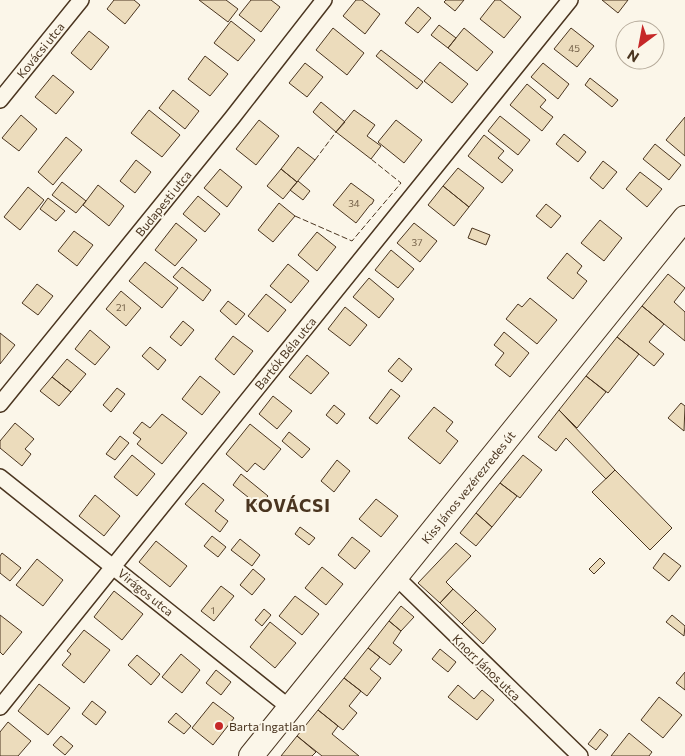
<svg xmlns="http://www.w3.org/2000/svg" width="685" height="756" viewBox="0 0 685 756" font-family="Commissioner,sans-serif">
	<rect width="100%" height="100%" fill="#fbf6e9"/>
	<path fill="#ecdcbc" stroke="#4a3520" d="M114 0H134L140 5 125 24 107 9Z
		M199 0H226L238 9 228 22Z
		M251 0H271L280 7 261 32 239 15Z
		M356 0H362L380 14 365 34 343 16Z
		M446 0H464L455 11 444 2Z
		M495 0H500L521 17 504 38 480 19Z
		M602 0H628L618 13Z
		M418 7 431 18 418 33 405 23Z
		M231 21 255 40 238 61 214 43Z
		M439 25 456 38 448 48 431 35Z
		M333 28 364 53 347 75 316 50Z
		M464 28 493 52 477 71 448 48Z
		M571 28 594 46 577 67 554 49Z
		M89 31 109 47 91 70 71 53Z
		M381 50 423 82 417 89 376 56Z
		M205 56 228 74 210 96 188 79Z
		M440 62 468 84 452 103 424 81Z
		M305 63 323 77 307 97 289 83Z
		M543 63 569 84 558 99 531 77Z
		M53 75 74 92 56 114 35 97Z
		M590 78 618 100 612 107 585 85Z
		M527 84 546 100 540 107 553 117 542 131 510 105Z
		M173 90 199 111 185 129 159 108Z
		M321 102 345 122 336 132 313 112Z
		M149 110 180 135 162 157 131 133Z
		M354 110 375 125 367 136 381 146 371 159 336 132Z
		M21 115 37 129 19 151 2 138Z
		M500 116 530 140 518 155 488 131Z
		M685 117V156L666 140Z
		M259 120 279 136 256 165 236 149Z
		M396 120 422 140 404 163 378 142Z
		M564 134 586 152 578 162 556 144Z
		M484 135 504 151 498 158 513 170 502 183 468 156Z
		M66 137 82 150 53 185 38 172Z
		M655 144 681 165 669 180 643 159Z
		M298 147 315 160 297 182 281 169Z
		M136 160 151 172 135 193 120 181Z
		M603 161 617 172 603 189 590 178Z
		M458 168 484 188 469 207 443 186Z
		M220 169 242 187 227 207 204 188Z
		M281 169 297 182 283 199 267 186Z
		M640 172 662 189 647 207 626 189Z
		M298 181 310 191 303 200 290 190Z
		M62 182 86 201 76 213 52 195Z
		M351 183 374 200 372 204 370 205 356 223 333 205Z
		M98 185 124 206 109 226 83 205Z
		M443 186 469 207 454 226 428 205Z
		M28 187 44 200 20 230 4 217Z
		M198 196 220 214 205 232 183 214Z
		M48 198 65 211 56 221 40 209Z
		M279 203 295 216 273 242 258 230Z
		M546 204 561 216 551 228 536 216Z
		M600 220 622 238 604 261 581 243Z
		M176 223 197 240 175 266 155 250Z
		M414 223 437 241 420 262 397 243Z
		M472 228 490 235 486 245 468 238Z
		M74 231 93 245 77 266 58 251Z
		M317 232 336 247 317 271 298 255Z
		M391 250 414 269 398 288 375 270Z
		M567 253 582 266 577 273 587 281 573 299 547 278Z
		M145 262 178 288 162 308 129 281Z
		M288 264 309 281 291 303 270 286Z
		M182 267 211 290 203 301 173 277Z
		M668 274 685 288 674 302 685 312V341L642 306Z
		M369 278 394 299 379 318 353 297Z
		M37 284 53 296 38 315 22 303Z
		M121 291 141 308 126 326 106 309Z
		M266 294 286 310 268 332 248 316Z
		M530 298 557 320 537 344 506 319 518 304 522 307Z
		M228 301 245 314 236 325 220 311Z
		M642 306 664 324 649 342 664 354 654 366 617 337Z
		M345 307 367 325 350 346 328 329Z
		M183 321 194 330 181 346 170 337Z
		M90 330 110 347 95 365 75 349Z
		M504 332 529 353 510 377 495 365 504 353 494 345Z
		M0 333 15 345 0 364Z
		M233 336 253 351 234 375 215 359Z
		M617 337 639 354 608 393 586 376Z
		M150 347 166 360 158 370 142 356Z
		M307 355 329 373 311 394 289 377Z
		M399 358 412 369 402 382 388 371Z
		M67 359 86 374 71 392 52 377Z
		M200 376 220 392 202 415 182 399Z
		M586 376 606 392 577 428 559 410Z
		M52 377 71 392 59 406 40 391Z
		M117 388 125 394 111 412 103 405Z
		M391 389 400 396 377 424 369 418Z
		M273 396 292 411 277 429 259 414Z
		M681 403 685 406 684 431 668 418Z
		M334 405 345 414 337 424 326 415Z
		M434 407 453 422 446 431 458 441 440 464 408 438Z
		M559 410 615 470 606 479 566 438 556 451 538 437Z
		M162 414 187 433 162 464 137 444 141 439 133 433 142 422 150 428Z
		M15 423 34 439 25 449 31 454 22 466 0 448V441Z
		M250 424 281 449 264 470 255 463 247 472 226 454Z
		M289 432 310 449 302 458 282 441Z
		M120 436 129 443 115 460 106 454Z
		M132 455 155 474 137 496 114 477Z
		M523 455 542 470 520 498 500 483Z
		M337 460 350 471 334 492 321 481Z
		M615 470 672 528 650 550 592 492Z
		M241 474 268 496 259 506 233 485Z
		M203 483 224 500 215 511 228 521 220 532 185 504Z
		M500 483 517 496 492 527 476 513Z
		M95 495 120 516 104 536 79 516Z
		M376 499 398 516 381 537 359 519Z
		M476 513 492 527 476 546 460 533Z
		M300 527 315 538 309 545 295 534Z
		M212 536 226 547 218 557 204 546Z
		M352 537 370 551 355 569 338 555Z
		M240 539 260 555 252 566 231 550Z
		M156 541 187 566 170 587 139 562Z
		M456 543 471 556 446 582 453 589 440 603 418 583Z
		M2 553 21 568 10 581 0 573V556Z
		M664 553 681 566 669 581 653 568Z
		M600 558 605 563 594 574 589 569Z
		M37 559 63 580 43 606 16 585Z
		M322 567 343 584 326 605 305 588Z
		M253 569 265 579 252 595 240 585Z
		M221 586 234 596 214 621 201 611Z
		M453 589 476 610 462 624 440 603Z
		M114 591 143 614 122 640 94 617Z
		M295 596 319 614 302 635 279 616Z
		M401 606 414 617 401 631 389 621Z
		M264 609 271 615 262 626 255 620Z
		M476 610 496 629 483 644 462 624Z
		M0 615 22 632 3 655 0 652Z
		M672 615 685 626 684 636 666 622Z
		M389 621 401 631 393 643 402 650 390 665 368 648Z
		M270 622 296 643 275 668 250 647Z
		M84 630 110 650 84 683 62 665 71 654 67 651Z
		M368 648 380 657 370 669 381 678 367 696 344 678Z
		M440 649 456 662 448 672 432 659Z
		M181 654 200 670 182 693 162 677Z
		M137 655 160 674 151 685 128 665Z
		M216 670 231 682 221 695 206 683Z
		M685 672V690L676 683Z
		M344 678 361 691 349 706 357 713 343 730 318 710Z
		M39 684 70 708 48 735 18 711Z
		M458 685 474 699 482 690 494 700 477 720 448 697Z
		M659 697 682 715 663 738 641 720Z
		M92 701 106 712 96 725 82 714Z
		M213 702 234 718 213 745 192 728Z
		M318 710 338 726 332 734 359 756H322L297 736Z
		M176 713 191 726 184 734 168 722Z
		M8 722 31 741 18 756H0V732Z
		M600 729 608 735 596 750 588 744Z
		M629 733 652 752 649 756H611Z
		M61 736 73 746 65 755 53 745Z
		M297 736 316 752 312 756H281Z"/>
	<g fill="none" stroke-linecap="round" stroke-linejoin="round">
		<g stroke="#4a3520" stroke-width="18">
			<path id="street" d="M0 100 81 0
				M0 404 232 118 324 0
				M0 477 290 708
				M396 577 580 756
				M0 707 570 0"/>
		</g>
		<g stroke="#4a3520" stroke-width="26">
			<path id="primary" d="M251 756 685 218"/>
		</g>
		<use href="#street" stroke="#fbf6e9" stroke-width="15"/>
		<use href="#primary" stroke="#fbf6e9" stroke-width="24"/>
		<path stroke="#4a3520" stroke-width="1" stroke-dasharray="6 2.5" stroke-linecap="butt" d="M315 160 336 132
			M295 216 352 241 401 183 371 159"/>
	</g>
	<circle fill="#c62828" stroke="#fbf6e9" stroke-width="2" cx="219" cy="726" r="5"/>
	<g text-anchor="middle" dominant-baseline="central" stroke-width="4" stroke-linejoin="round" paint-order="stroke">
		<g font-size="10" fill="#725f47">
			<text x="574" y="48">45</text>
			<text x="354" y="203">34</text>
			<text x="417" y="242">37</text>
			<text x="121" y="307">21</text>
			<text x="213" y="610">1</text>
		</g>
		<g font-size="12" fill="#4a3520" stroke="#fbf6e9">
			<text transform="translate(40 50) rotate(-51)">Kovácsi utca</text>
			<text transform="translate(163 203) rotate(-51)">Budapesti utca</text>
			<text transform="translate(285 353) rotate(-51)">Bartók Béla utca</text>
			<text transform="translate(468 487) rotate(-51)">Kiss János vezérezredes út</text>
			<text transform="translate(146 592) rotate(39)">Virágos utca</text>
			<text transform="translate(487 667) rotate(44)">Knorr János utca</text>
		</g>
		<g font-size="12" fill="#4a3520" stroke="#fbf6e9" text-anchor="start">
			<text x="229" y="726">Barta Ingatlan</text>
		</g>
		<g font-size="18" font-weight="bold" letter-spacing="1" fill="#4a3520" stroke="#fbf6e9">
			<text x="288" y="505">KOVÁCSI</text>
		</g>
	</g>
	<g transform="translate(640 45) rotate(212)"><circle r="24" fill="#fbf6e9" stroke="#b4a999"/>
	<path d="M0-4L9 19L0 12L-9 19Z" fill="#c62828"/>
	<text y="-8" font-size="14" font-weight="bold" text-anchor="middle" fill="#4a3520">N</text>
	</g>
</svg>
